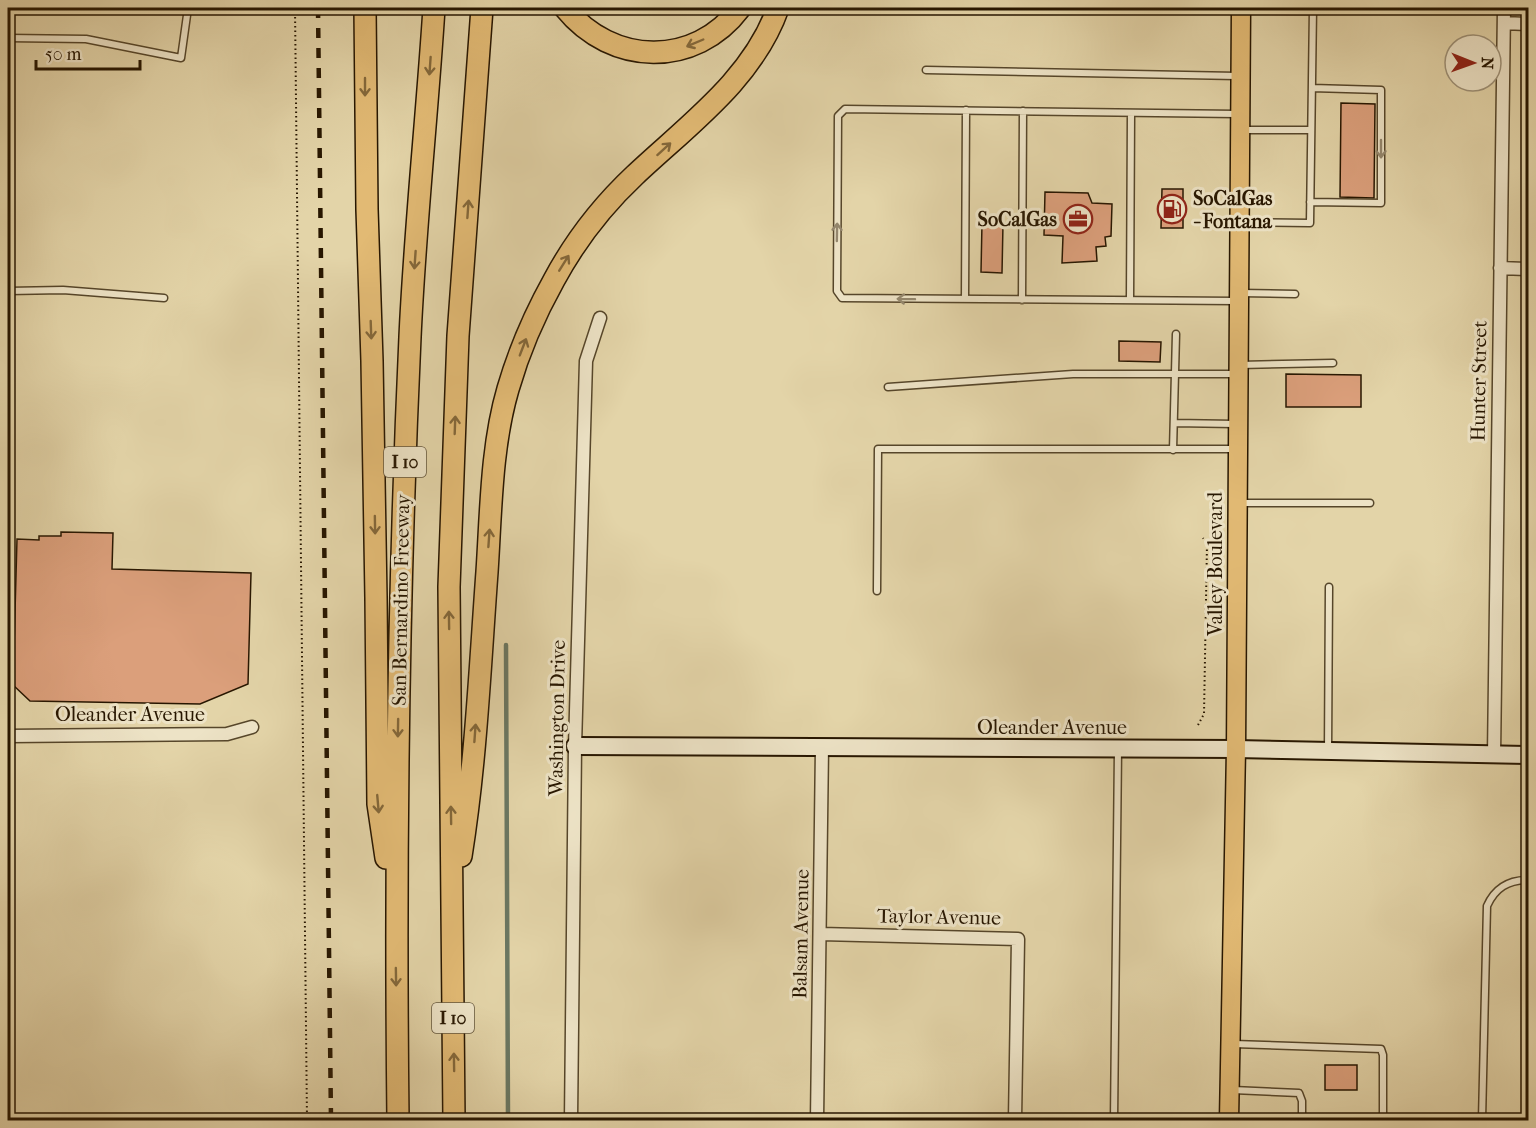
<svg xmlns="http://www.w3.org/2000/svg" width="1536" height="1128" viewBox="0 0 1536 1128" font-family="'IM FELL French Canon',serif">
	<rect width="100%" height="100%" fill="#e3d4a8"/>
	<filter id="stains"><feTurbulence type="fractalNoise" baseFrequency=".00333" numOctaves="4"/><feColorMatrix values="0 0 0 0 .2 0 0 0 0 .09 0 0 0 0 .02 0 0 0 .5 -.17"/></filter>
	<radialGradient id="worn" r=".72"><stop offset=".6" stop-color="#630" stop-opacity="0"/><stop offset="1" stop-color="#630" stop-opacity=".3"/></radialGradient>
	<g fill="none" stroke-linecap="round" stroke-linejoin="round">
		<path stroke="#6a7762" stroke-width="4.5" d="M506 645 508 1120"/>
	</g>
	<path fill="#db9f7b" stroke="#271600" stroke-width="1.5" d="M1341 103 1375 104 1374 198 1340 197Z
		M1162 189H1183V228H1161Z
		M1045 192 1088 193 1092 203 1112 204 1111 236 1105 237 1106 246 1096 247 1097 261 1062 263 1063 236 1044 235Z
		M982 223 1003 224 1002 273 981 272Z
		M1119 341 1161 342 1160 362 1119 361Z
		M1286 374 1361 375V407H1286Z
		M61 532 113 533 112 569 251 573 248 684 200 704 30 701 13 685 17 539 39 540V536H61Z
		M1325 1065H1357V1090H1325Z"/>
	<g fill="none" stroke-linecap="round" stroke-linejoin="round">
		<g stroke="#56462a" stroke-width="9">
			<path id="lane" d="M1244 10 1313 11
				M8 38 86 39 181 58 188 8
				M926 70 1237 76
				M1243 130H1311
				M1310 202 1381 203V90L1312 88
				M1241 222 1310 223 1313 8
				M8 291 63 290 164 298
				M1240 293 1295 294
				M965 299 966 110
				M1022 300 1023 111
				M1130 300 1131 113
				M1236 301 842 298 837 291 838 116 845 109 1237 114
				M1240 365 1333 363
				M888 387 1073 374H1235
				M1174 423 1235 424
				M1173 450 1176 334
				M1239 503H1370
				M877 591 878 449H1237
				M1328 751 1329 587
				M1234 1044 1381 1049 1383 1055V1115
				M1233 1090 1299 1093 1302 1101V1120
				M1114 1120 1118 749
				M1482 1120 1487 906C1495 888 1508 880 1528 880"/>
		</g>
		<g stroke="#56462a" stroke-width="15">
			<path id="street" d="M1504 23 1528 24
				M1500 268 1528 269
				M8 736 227 734 252 727
				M1494 755 1504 8
				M821 934 1018 939 1015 1120
				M571 1120 575 746 586 361 600 318
				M817 1120 822 747"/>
		</g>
		<g stroke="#271600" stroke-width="20">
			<path id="secondary" d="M575 746 1236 749 1528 755"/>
		</g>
		<g stroke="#271600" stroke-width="21">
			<path id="primary" d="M1229 1120 1236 749 1241 8"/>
		</g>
		<g stroke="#271600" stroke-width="24">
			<path id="highway" d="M365 8 367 209 372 361 376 598 378 804 386 858
				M565 8C612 66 695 68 740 8
				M461 856C476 762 480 667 487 572 491 512 491 447 508 389 519 351 535 314 554 280 575 241 603 205 635 175 688 125 753 79 778 8
				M398 1120C395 859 398 598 410 337 415 227 427 117 434 8
				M454 1120 449 587 458 336 482 8"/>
		</g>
		<path stroke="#271600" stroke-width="2" stroke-dasharray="1.5 3" stroke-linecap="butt" d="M295 8 307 1120
			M1198 725 1204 714 1207 544 1203 538"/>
		<use href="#lane" stroke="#ede3c6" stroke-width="6"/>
		<use href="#street" stroke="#ede3c6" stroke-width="12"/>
		<use href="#secondary" stroke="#ede3c6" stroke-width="16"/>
		<use href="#primary" stroke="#e2ba74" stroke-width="18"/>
		<use href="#highway" stroke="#e2ba74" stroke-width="21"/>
		<path stroke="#271600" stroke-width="4.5" stroke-dasharray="10 10" stroke-linecap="butt" d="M318 8 331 1120"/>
	</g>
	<defs><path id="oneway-shaft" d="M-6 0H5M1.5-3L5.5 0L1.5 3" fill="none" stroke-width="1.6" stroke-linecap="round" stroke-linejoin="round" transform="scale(1.5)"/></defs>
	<g stroke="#84683a">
		<use href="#oneway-shaft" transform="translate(695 43) rotate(157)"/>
		<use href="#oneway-shaft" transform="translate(430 66) rotate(94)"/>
		<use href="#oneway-shaft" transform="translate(365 87) rotate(90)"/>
		<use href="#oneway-shaft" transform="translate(664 149) rotate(-42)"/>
		<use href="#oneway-shaft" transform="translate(468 209) rotate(-86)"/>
		<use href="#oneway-shaft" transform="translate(415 260) rotate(94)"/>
		<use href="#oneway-shaft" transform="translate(564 263) rotate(-58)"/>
		<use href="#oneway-shaft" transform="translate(371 330) rotate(88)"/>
		<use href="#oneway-shaft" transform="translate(523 347) rotate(-69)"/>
		<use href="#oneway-shaft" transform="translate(455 425) rotate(-88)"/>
		<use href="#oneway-shaft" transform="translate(375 525) rotate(89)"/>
		<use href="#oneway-shaft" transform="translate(489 538) rotate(-86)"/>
		<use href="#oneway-shaft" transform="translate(449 620) rotate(-91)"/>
		<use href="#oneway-shaft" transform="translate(398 728) rotate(91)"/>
		<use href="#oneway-shaft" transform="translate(475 733) rotate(-86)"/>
		<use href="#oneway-shaft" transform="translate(378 804) rotate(85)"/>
		<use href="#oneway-shaft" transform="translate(451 815) rotate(-91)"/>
		<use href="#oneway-shaft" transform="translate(396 977) rotate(89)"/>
		<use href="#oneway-shaft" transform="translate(454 1062) rotate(-91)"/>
	</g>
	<g stroke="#94876d">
		<use href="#oneway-shaft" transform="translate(1381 149) rotate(90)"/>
		<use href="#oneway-shaft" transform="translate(837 232) rotate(-89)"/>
		<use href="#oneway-shaft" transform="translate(906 299) rotate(-179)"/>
	</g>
	<defs>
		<g id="fuel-ring" transform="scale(1.5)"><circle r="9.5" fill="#ede3c6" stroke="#8f2418" stroke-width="1.5"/><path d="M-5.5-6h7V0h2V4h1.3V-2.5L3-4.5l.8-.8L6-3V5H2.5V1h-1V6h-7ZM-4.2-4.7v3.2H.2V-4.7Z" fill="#8f2418"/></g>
		<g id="office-ring" transform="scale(1.5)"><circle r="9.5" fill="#ede3c6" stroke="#8f2418" stroke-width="1.5"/><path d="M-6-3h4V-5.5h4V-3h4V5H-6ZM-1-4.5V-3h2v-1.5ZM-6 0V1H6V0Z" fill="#8f2418"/></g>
	</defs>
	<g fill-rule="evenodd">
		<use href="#fuel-ring" x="1172" y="209"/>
		<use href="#office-ring" x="1078" y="219"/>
	</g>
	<g text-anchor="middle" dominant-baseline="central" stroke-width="6" stroke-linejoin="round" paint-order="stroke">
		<g fill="#ede3c6" stroke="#62543b" stroke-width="1.5">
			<rect x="384" y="447" width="42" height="30" rx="4.5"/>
			<rect x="432" y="1003" width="42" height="30" rx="4.5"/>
		</g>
		<g font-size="18" font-weight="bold" fill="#271600">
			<text x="405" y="462">I 10</text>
			<text x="453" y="1018">I 10</text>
		</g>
		<g font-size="20" font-weight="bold" fill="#271600" stroke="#ede3c6" text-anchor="start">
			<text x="1193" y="198">SoCalGas<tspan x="1193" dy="23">- Fontana</tspan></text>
			<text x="1057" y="219" text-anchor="end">SoCalGas</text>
		</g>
		<g font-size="20" fill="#271600" stroke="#ede3c6">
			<text transform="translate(1479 381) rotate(-89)">Hunter Street</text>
			<text transform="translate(1215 564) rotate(-90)">Valley Boulevard</text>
			<text transform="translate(401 600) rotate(-89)">San Bernardino Freeway</text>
			<text x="130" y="714">Oleander Avenue</text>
			<text transform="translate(557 718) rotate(-89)">Washington Drive</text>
			<text x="1052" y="727">Oleander Avenue</text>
			<text transform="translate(939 917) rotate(1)">Taylor Avenue</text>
			<text transform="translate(801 934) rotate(-89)">Balsam Avenue</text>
		</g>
	</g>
	<rect width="1536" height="1128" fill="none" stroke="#e3d4a8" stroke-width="30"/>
	<rect x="9" y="9" width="1518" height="1110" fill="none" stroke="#271600" stroke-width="3"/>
	<rect x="15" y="15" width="1506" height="1098" fill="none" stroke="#271600" stroke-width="1.5"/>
	<g transform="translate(1473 63) rotate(91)"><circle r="28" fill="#ede3c6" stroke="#9e9177" stroke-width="1.5"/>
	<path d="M0-4.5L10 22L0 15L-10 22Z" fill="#8f2418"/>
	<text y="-9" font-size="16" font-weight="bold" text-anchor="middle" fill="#271600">N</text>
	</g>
	<path d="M36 60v9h104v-9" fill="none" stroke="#271600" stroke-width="3"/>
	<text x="45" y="60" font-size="18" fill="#271600" stroke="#ede3c6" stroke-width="4.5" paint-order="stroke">50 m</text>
	<rect width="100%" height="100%" filter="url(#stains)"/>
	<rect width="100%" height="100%" fill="url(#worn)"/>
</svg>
